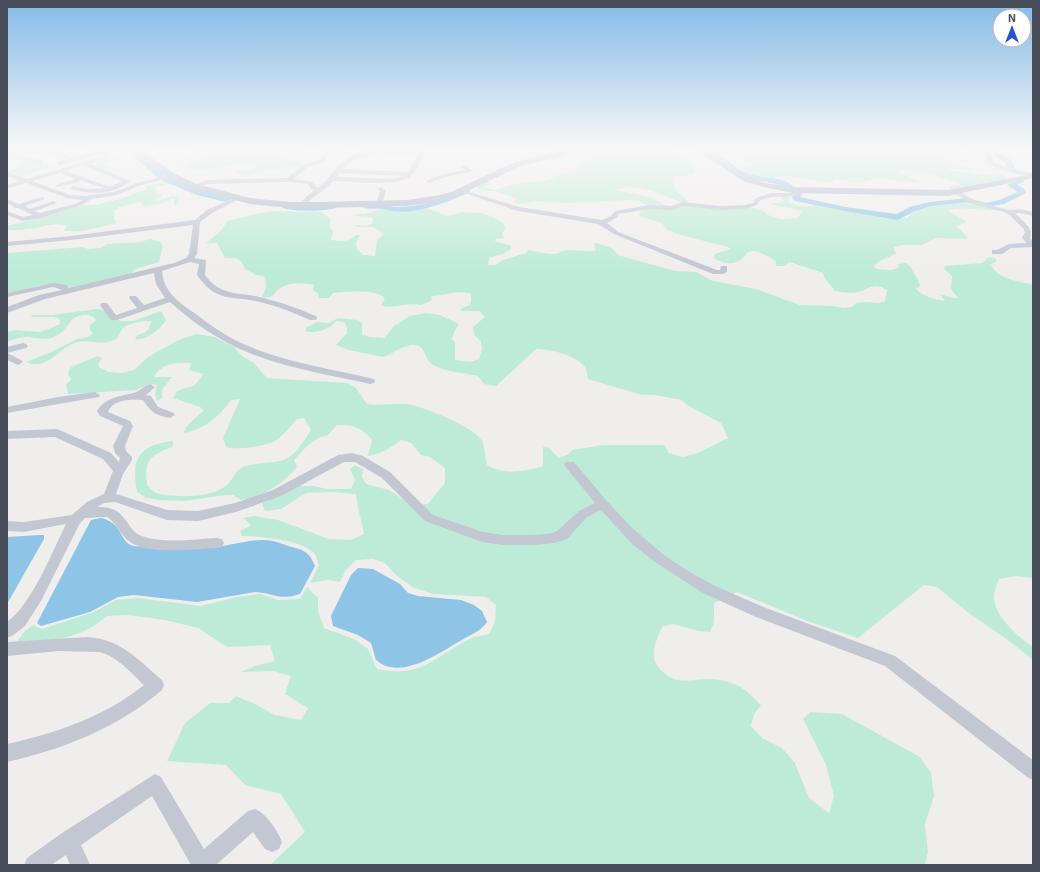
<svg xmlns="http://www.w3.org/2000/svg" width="1040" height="872" viewBox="0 0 1040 872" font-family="'Exo 2',sans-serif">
	<rect width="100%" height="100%" fill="#f0eeed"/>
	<path fill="#beebd7" d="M100 147 124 148 128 156 104 163 103 164 109 171 95 166 96 163 109 158 116 153 113 151Z
		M205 147H305L309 150 286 157V160L301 164 303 166 296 170 294 169 295 167H283L281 169 267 170 249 175 235 173C242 168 250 171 256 167L255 165 235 164 200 170H195L187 166 198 159H206C195 156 187 158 177 163L189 164H173L180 159Z
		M581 147 665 148 685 154 686 158 691 161 688 164 694 168 695 173 687 176H674C668 185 682 195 688 202L687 204C664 197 639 181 614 190L650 197 667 206H648L639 201 629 200 566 203 533 201 526 204 515 203 516 198 494 191H483L477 188 479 185 492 179H493L489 183 490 184 483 187 495 190 515 184 549 180 562 173H572L577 170 581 163 586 160 587 157 576 151Z
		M705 147H945L958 153 960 156 944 159C953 166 966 163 975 171L946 168 949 170C967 173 985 176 1003 174L1006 176 1004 179 1000 180 954 190 949 188 950 186 959 185 960 184C939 176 922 169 900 171L899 173 921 182H906L880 178 857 183 836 179 830 183 790 176 775 177 774 179 776 181 756 178 742 172 745 171 742 165H754V163Z
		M31 160 52 167 20 176 7 172 22 167 16 165Z
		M164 183 167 184 155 187 157 191 156 193 163 195 154 200C163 203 173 191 180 198L177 205 174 206V199H172L160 204 144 206 140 202 119 207 114 211 115 213 114 218 116 223 83 231H64L67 226C55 221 41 228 29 229 22 230 14 230 7 230V226L51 215 82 205H98L102 203 120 199 147 189 145 187 146 186Z
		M786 194 790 196 788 202C795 207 810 208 817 204L895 219 907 218C916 206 952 199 966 201 976 203 987 207 997 210 979 211 967 206 949 210L950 212 966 221 965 223 956 226 968 237 966 239 936 238 922 245H903L894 247V250L897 253 878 262 874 266 876 269 891 270 898 268 899 264 906 263 911 267C913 274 919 278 920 286L916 289C923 297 935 299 945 301L940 294 953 298H958L951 289 952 276 944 269 945 266 982 263 989 257 995 258 997 261 991 264C995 279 1020 281 1033 285V578L1016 576 999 579C997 584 995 590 994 595 992 614 1019 638 1033 647V660L1009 641 966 611 937 587 924 585 858 638 807 621 737 592 714 603V622L710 632 699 631 672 624 662 627C656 642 648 656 660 669 678 690 698 675 720 680 741 684 747 691 761 705L754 714 751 726 762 738 782 748 795 763 809 798 829 813 834 796 826 765 803 719 810 712 842 714 920 757 931 773 934 796 925 824 928 852 925 865H270L305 832 281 794 245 785 226 765 167 761 185 723 210 703H229L236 696 255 704 275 715 301 720 308 708 285 694 291 676 273 671 241 672 255 666 275 661 270 645 227 647 198 628 165 620 127 615 107 616C81 640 49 641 15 644L25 631 33 625 42 629 94 612 116 600 138 598 201 606 237 597 260 594 278 600 300 599 307 587 318 598V611L324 628 354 639 368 649 377 669C422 678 432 658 468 640 474 636 482 636 489 634L495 622 496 605 486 597 433 594 412 587 396 575 385 563 373 559 356 560 346 570 340 582 328 580 310 583 319 565C317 562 317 556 314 553 302 540 259 536 242 536L240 531 251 525 243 518 254 516 278 520 329 539 351 540 364 534 358 507 356 494 331 492 306 493 281 509 265 511 262 503 299 486H314L327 489H351L355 480 350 469 355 465 363 469 362 477 366 484 389 490 412 505 428 504 445 483V468L430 457 421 455 411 443 401 440C391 448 381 454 368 456L372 440C361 427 354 425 337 425L328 435 318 438 307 446 294 460 297 467C280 486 266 495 241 500L233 495H226L184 501 160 500 146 498 137 492C131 459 138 445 173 441V446C150 457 144 458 147 485 150 487 153 492 156 493 158 494 163 494 165 495 185 497 210 498 227 485 234 479 234 470 246 466 257 463 268 463 279 461 294 459 303 442 311 430L304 418 297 419C290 427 284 435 275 441 265 446 236 451 226 447L223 438 240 399 231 400C220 416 202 431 183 433L188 425 204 410 200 407 173 398 177 391 195 385 203 374 189 370 191 363C177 362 161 363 154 377H172L162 390V398L157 401 155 394 157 385 149 384 136 390 68 394 66 384 71 380 68 374 71 367 98 356 102 358 98 364 99 367 109 372 121 373 134 370 148 357 164 348 181 339 197 334 215 337 234 347 242 356 254 363 267 378 347 383 356 388 367 404C379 406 394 403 407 404 422 406 471 426 480 438 485 444 485 457 487 465 504 475 525 472 543 466V447L549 448 559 458 569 454 572 450 603 445H664L669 453 683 457 698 453 728 438 721 423 687 405 682 400 655 395H642L588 379C587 375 587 369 584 366 576 355 549 349 536 349L496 386 484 384 478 376C465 373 445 372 433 365 424 359 426 344 412 345 401 346 393 354 383 357L349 350 336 345 347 333V327L344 322 336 321C330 330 314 334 305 331L307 327 314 324 316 322 329 323 338 318 357 320 362 323V335L370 337 384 338 394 326 410 316 426 313 440 315 459 324 455 330 452 339 455 342V360L470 362 479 359 482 349 481 341 474 335 473 327 485 317 479 311H462L460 309 469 305 471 302V294C458 289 445 296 431 296L432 300 421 305C408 302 389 310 381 305L385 299C378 288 345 292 333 293L329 298H319L318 293 313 291 314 285C304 283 291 282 282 287 272 292 276 300 261 297 267 289 267 285 264 276L256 275 245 269 241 261 236 258H225L217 243H206L222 230 227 221 256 214 273 211 322 212 331 220 329 226 333 232 331 240C341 241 349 243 356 235H360L356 243 357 249 363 255 375 256 377 240 384 234 374 227H356L355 225 366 226 372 224 373 219 371 217 356 216V214L369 213 382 209 405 210 426 208 448 216 462 212 482 213 493 217 504 224 505 229 502 234 504 238 496 239 495 241 511 246V249L505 253 489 258 488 265H495L503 260 526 253 528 250 549 254H556L566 250 594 251 596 249 594 244 596 243 612 248 618 255 642 262 676 271 696 272 713 281 756 289 800 305 833 306 843 308 852 307 856 303 866 302 879 303 885 301 887 290C872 281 868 291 854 293 848 293 841 292 835 291L824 277 823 273 790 262 783 266H776V261C769 257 760 251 752 251 747 251 746 255 743 258 733 266 723 264 714 258L715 254 731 249 728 247 677 234 666 229 662 223 639 216 640 212 646 209H669L684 206 751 207 764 211 768 215 780 219 798 218 802 211 770 204 783 202 784 200 781 197H770Z
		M149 239 159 241 163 246 159 262 135 269 131 274 72 288C56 277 26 290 7 293V253L83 247 88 249 100 248 107 244 141 242Z
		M97 309 104 310 113 319 122 321H134L161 311 166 320C161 329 146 341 135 339L137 335 144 333 149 329V326L152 322C147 319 127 324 123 328 118 334 121 337 112 341 99 346 86 337 72 344 58 351 44 371 26 362L49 353 77 339 88 337 93 333 90 330V325L96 320C91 312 77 314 71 321 66 327 64 332 56 336 47 341 38 338 28 337 21 337 14 339 7 342L8 332 14 330 41 332 60 324V319L54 317H32L31 315H52Z"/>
	<path fill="#8ec4e5" d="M101 518C124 523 119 543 134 546 160 550 188 549 213 547 234 546 253 537 273 541 278 542 283 544 288 546 302 550 309 550 315 566L300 594C279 601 274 593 255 592L197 602 134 595 118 597 90 612 41 626 37 623 91 520Z
		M40 535H44V539L7 604V537Z
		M358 568 373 569 400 584 408 593 418 596 461 600 474 605 482 611 487 622C481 631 470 635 460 641 441 652 410 674 386 666 383 665 379 662 376 660L371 643 358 635 333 626 331 616 351 575Z"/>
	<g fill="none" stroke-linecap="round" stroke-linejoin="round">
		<path fill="#8ec4e5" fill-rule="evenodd" d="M130 147H136V153L164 174V177H169L203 191 229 198 230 200 226 202 197 195 163 181V178H158L130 153Z
			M572 147H580L566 156 548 160 544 158 562 153Z
			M700 147C719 147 729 166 746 173 760 179 782 175 794 187L790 189 776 184 739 176Z
			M980 147H989L1012 160 1016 170 1015 172H1009L1006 163Z
			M1021 179 1025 181 1017 185 1025 189 1026 193 1004 204 986 207 967 202 931 206 915 211 898 220 845 211 795 201 792 198 795 191H798L802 193 800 197 845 207 897 214 909 207 930 202 967 198 986 203 999 200 1018 192 1007 185Z
			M466 189 470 191 469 193C446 202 417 215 391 211 388 211 386 209 383 209 376 207 367 211 362 206 370 199 385 206 395 207 407 207 423 205 434 201 445 198 455 192 466 189Z
			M283 205H333L337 207C332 212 287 212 282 207Z"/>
		<path fill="#c2c7d2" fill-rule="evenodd" d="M7 147 50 150 59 147H68L56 152 73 157 99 150 90 147H101L112 150 113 151 108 158 90 164 130 181C114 195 90 195 71 189L70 188 73 186 87 189 104 188 82 181 56 187V185L76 179 60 173 32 181 70 195 85 196 114 192 137 183 172 174 175 176 141 185 117 195 92 199 79 206 41 218 22 221 7 215V211L23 217 33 215 18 208H14L13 206 7 203V199L19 204 42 197 45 199 25 206 30 209 54 201 57 203 35 211 40 213 75 204 83 200 67 198 26 183 7 189V185L20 181 7 176V172L27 179 104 156 107 152 60 165 57 163 58 162 67 159 49 154 7 150ZM84 165 122 181 110 187 66 171Z
			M337 147H345L326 156V161L308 167 294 179 312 182 318 188C328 181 334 169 343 161 362 146 399 151 422 151L425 153C420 161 417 171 410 177 397 187 350 181 333 181L328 186 301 207 298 205 299 204 314 190 311 189 308 184 289 182 208 184 194 188 191 186 208 180 287 178 304 165 321 159V154ZM376 154 418 155 408 172 343 169C351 160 364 156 376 154ZM340 173 404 176 392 179 336 177Z
			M964 147H972L987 153 996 147H1002L991 155 993 157V162L1012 170 1033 173V177C1020 174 995 171 986 161L987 158 985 156Z
			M7 153 40 160 43 162 40 164 7 157Z
			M463 165 474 171 446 177 429 183 426 181 443 174 465 170 460 167Z
			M381 187 386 191 382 204 379 206 376 204 380 191 378 189Z
			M794 188 797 190 795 196 771 197 760 200 757 205 745 209 720 210 683 206 672 210 649 209 619 214 616 218 607 223 618 232 717 270H720L721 266H727V272L723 274H713L614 234 598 224 518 211 458 191 463 190 519 207 602 220 611 216 615 211 649 205 671 206 682 202 720 206 745 205 753 203 756 198 771 193H791L792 189Z
			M956 190 978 202 1009 210 1020 209 1033 212V216L1020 213H1015L1028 226 1031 232 1030 238 1033 242V247L1011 248 1002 254H992V250H997L1009 244 1027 243 1022 238 1025 232 1023 228 1007 213 974 204 954 193V191Z
			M236 197 241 198 212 213 200 222 197 254 194 258 206 260 205 275C222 298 240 291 263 298 281 302 299 309 316 316L317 318 316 320H310C294 313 277 306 260 302 233 295 217 304 197 275L199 264 190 262 162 271C164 292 177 301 193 312 204 320 214 328 226 335 271 361 324 367 374 379L375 381 374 383 370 384C319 373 264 365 219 338 201 328 185 315 170 302L117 320H111L100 305 101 303H107L116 315 137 308 129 298 130 296H136L144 305 165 298 156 284 154 273 45 299 7 313V307L39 295 62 290 53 287 7 297V293L53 283 67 285 69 288 174 263 186 258 189 254 193 225 71 240 7 246V242L71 236 195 220 207 210Z
			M23 343 26 344 28 346 26 348 7 353V347Z
			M7 353 21 360 23 362 18 365 7 360Z
			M150 384 155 387 146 395 151 396 158 407 174 413 175 415 170 418C155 415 152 413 143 400H141C130 399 112 400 108 412L130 421 133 426 125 446 126 451 132 457V460L123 474 116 494 167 510 198 511 235 503 273 490 338 455 352 453 363 456 390 472 433 515 483 532 503 535H535L553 533 557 531 579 511 595 503 564 465 566 462H574L606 500 632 528 664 555 688 571 713 585 766 608 895 656 1033 760V780L1027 777 885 666 756 617 703 593 655 562 632 544 601 510 587 517 567 539 554 543 535 545H503L482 542 425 521 382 478 355 462H344L281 496 236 512 198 521 167 520 115 502 104 503 97 507C129 506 124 530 142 536 164 544 194 539 217 538L222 539 224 543 222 547 217 548C195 549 148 555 130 542 120 535 117 523 107 517L85 518 80 523 41 601 25 626 12 636 7 638V622C32 604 52 552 66 524L24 532 7 531V521L24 522 72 515 87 502 104 494 113 471 103 459 55 437 7 439V431L57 429 111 453 119 462 120 458 115 453 113 446 123 426 100 416 97 411C106 397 118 397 133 393 139 392 144 386 150 384Z
			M95 392 100 395 99 397 7 413V407L58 397Z
			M88 637C122 640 137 659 162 680L164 685 162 690C117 728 64 749 7 762V744C56 733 104 717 144 685 131 673 117 656 99 652L59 651 7 656V642Z
			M155 774 161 777 204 849 248 811 255 809C267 814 277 830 282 842L279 849 272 852 265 849 253 832 216 865H191L152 796 81 845 90 865H70L66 855 51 865H24L27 858 62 833Z"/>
		<path fill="#afb8ca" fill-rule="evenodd" d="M136 147H144L145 153 175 174 197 184 250 198 291 202H316L407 200 435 196 451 192 514 162 558 152 567 147H576L563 156 520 166 457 196 436 202 407 206 316 208H291L250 204 191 188 169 178 139 156Z
			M692 147H701L749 177 765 183 794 187 948 190 1033 174V178L948 196 794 193 764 187 743 181Z"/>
	</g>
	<linearGradient id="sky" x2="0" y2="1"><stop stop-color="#84bae7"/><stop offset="0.55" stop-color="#f8f7f7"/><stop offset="1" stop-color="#f8f7f7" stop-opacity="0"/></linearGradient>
	<rect width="1040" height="269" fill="url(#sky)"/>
	<rect width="1040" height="872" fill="none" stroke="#474e59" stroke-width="16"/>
	<g transform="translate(1012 28)"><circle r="19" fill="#ffffff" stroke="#b5b8bd"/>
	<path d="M0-3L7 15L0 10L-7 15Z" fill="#2654d1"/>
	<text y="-6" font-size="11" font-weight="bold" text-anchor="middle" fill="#474e59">N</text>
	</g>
</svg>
